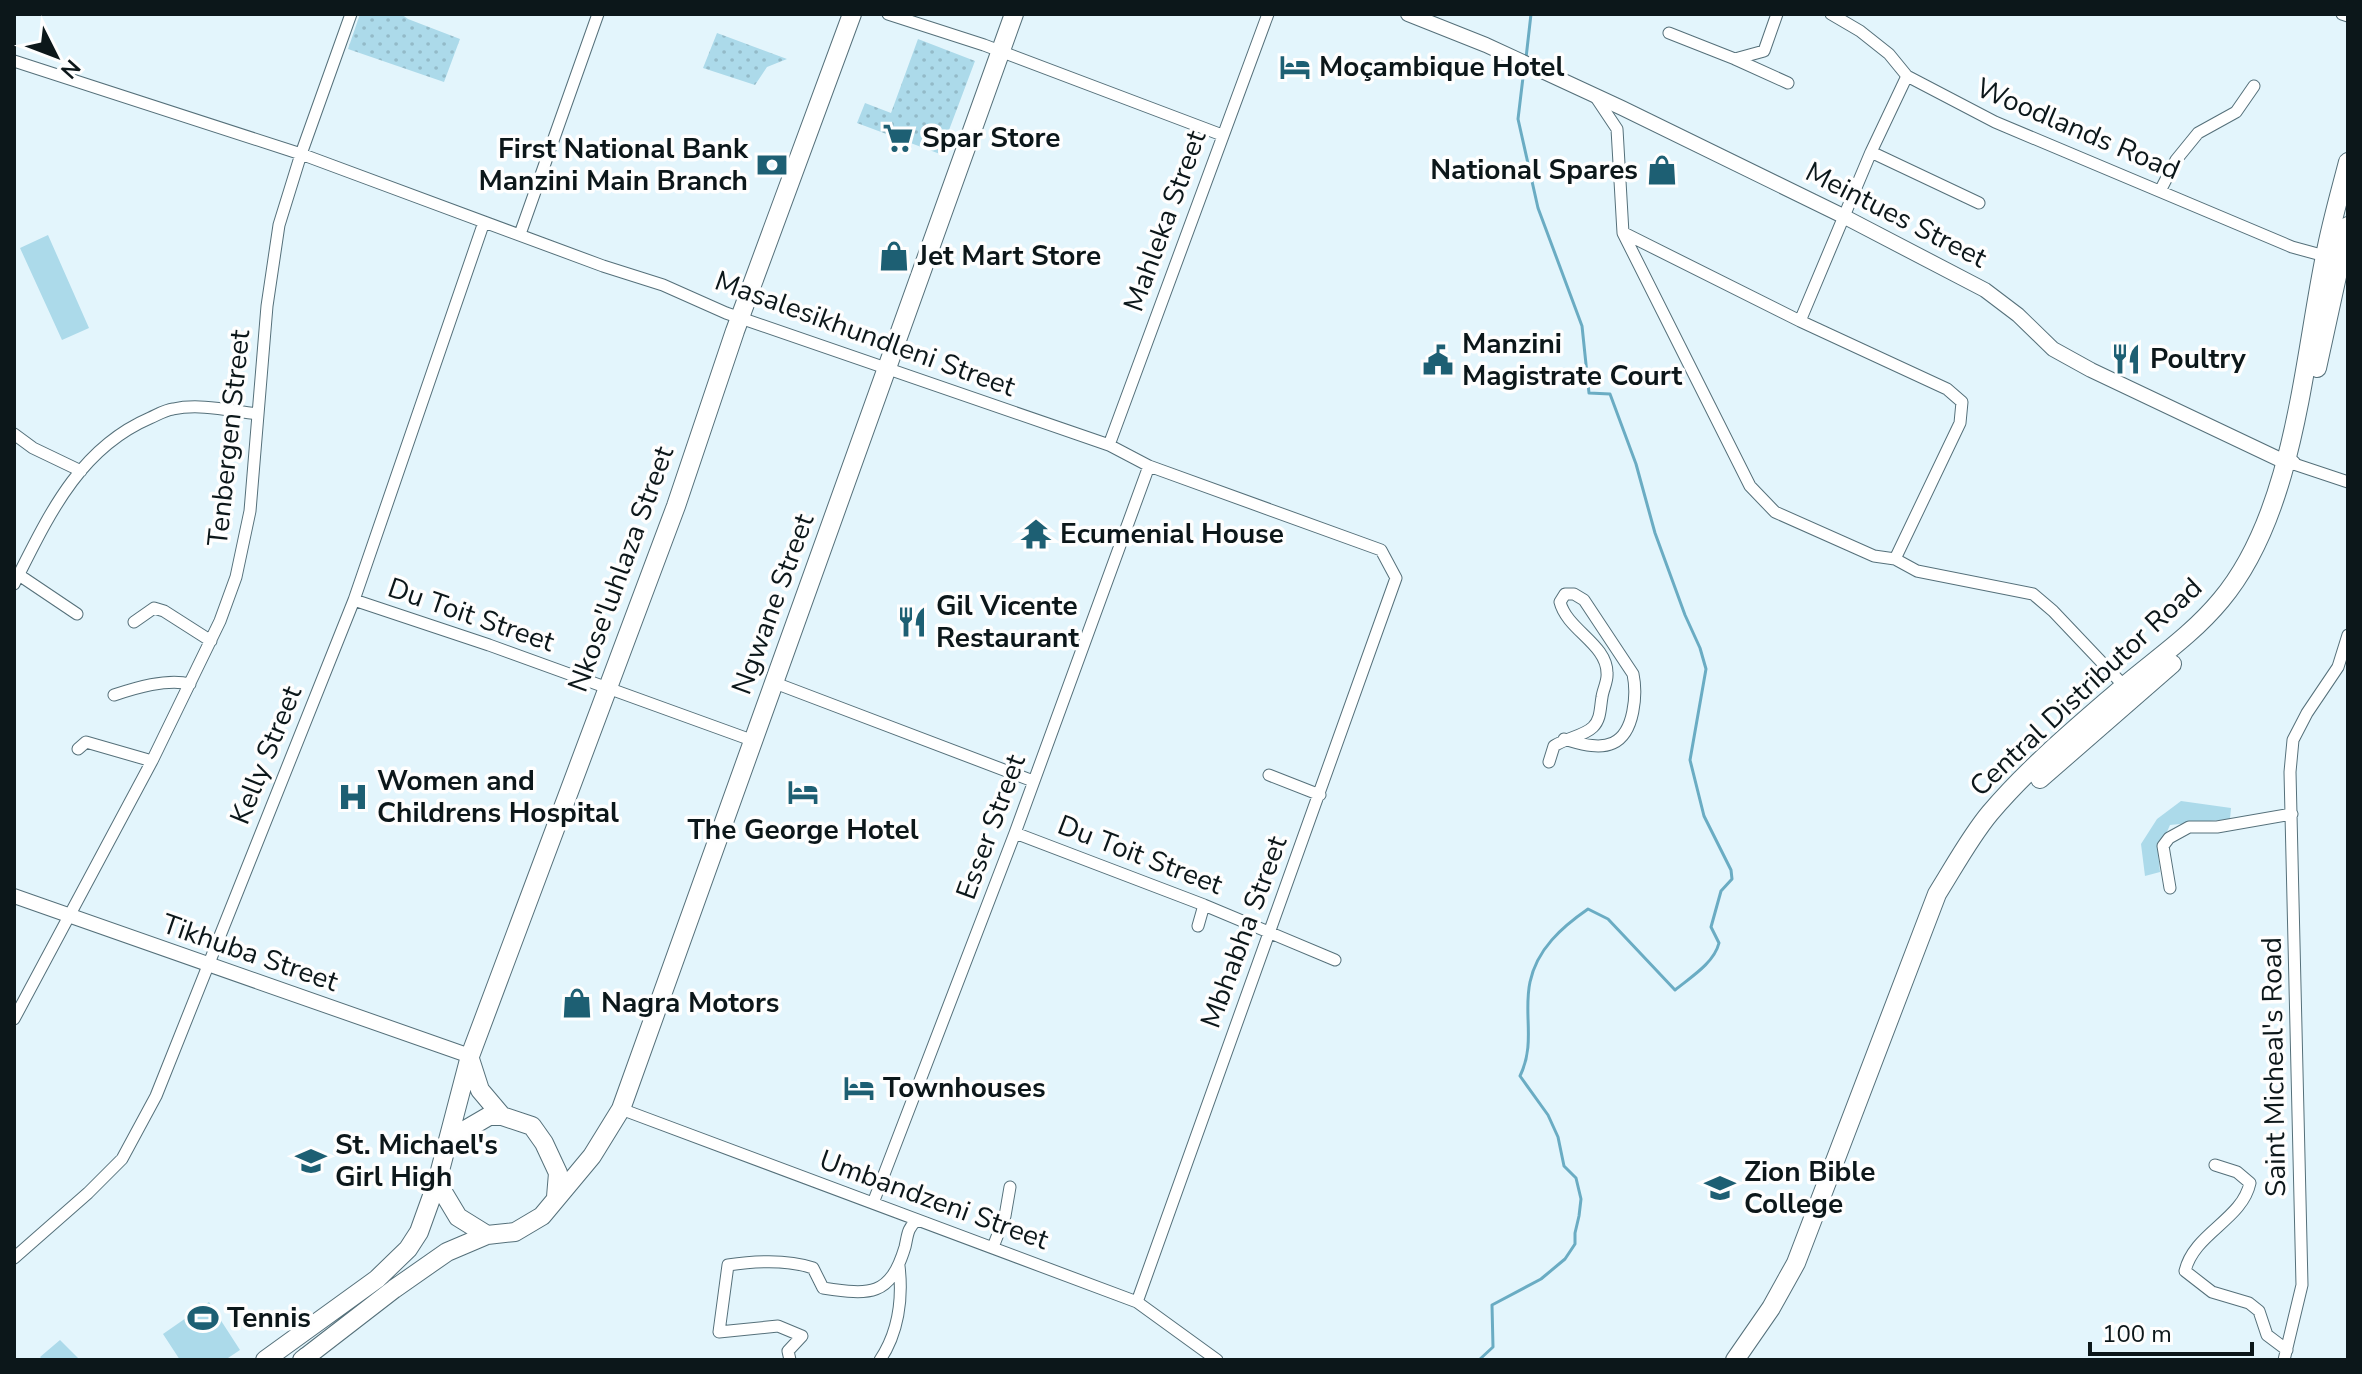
<svg xmlns="http://www.w3.org/2000/svg" width="2362" height="1374" viewBox="0 0 2362 1374" font-family="'Nunito Sans',sans-serif">
	<defs>
		<pattern id="grass-dots" width="8" height="8" patternUnits="userSpaceOnUse" patternTransform="scale(2)"><rect width="8" height="8" fill="#acdaea"/><path d="M2 2h.1M6 6h.1" fill="none" stroke="#93bac8" stroke-width="1.8" stroke-linecap="round"/></pattern>
	</defs>
	<rect width="100%" height="100%" fill="#e3f5fc"/>
	<path fill="url(#grass-dots)" d="M360 14H401L408 19 460 39 444 82 348 49Z
		M717 33 787 59 767 67 755 85 703 68Z
		M918 39 975 61 940 154 857 123 865 103 891 113Z"/>
	<path fill="#acdaea" d="M48 235 89 328 62 340 20 248Z
		M2181 801 2231 808 2230 819 2170 825 2158 852 2160 872 2145 876 2141 844 2157 819Z
		M209 1302 240 1350 225 1360H180L163 1334Z
		M60 1340 80 1360H43L40 1357Z"/>
	<g fill="none" stroke-linecap="round" stroke-linejoin="round">
		<path stroke="#6aacc3" stroke-width="3" d="M1526 58 1531 14
			M1479 1360 1493 1347 1492 1305 1541 1279 1565 1259 1575 1244V1233L1579 1216 1581 1199 1576 1178 1564 1166 1558 1137 1548 1115 1520 1076C1536 1043 1523 1014 1530 982 1537 949 1562 927 1588 909L1608 919 1675 990C1691 977 1714 963 1719 943L1711 927 1721 891 1732 879 1731 870 1704 816 1690 760 1706 669 1700 648 1685 615 1655 533 1636 464 1610 394 1589 393 1582 326 1538 208 1518 119 1524 69"/>
		<g stroke="#55707a" stroke-width="13">
			<path id="minor" d="M888 14 984 45 1222 135
				M1831 14 1860 31 1889 54 1907 76 1995 122 2292 247 2325 256
				M2342 14 2348 16
				M1669 33 1735 59 1788 83
				M1735 59 1764 51 1777 14
				M14 61 301 154 603 266 663 285 726 313 1109 445 1149 466 1381 550 1396 578 1137 1302
				M1595 96 1617 129 1623 233 1750 486 1775 512 1874 556 1895 559 1917 571 2033 594 2053 611 2128 690
				M1871 152 1979 203
				M2160 191 2176 160 2198 133 2236 112 2254 86
				M1624 233 1800 321 1947 389 1962 402 1960 423 1895 559
				M520 234 598 14
				M1800 321 1871 152 1907 76
				M14 434 33 448 81 471
				M1109 445 1268 14
				M2294 464 2348 482
				M19 575 77 614
				M14 584C48 517 78 449 150 418 157 415 165 410 173 409 200 403 231 411 258 414
				M354 600 489 645 754 741
				M134 622 154 608 164 611 211 641
				M775 683 1033 781
				M114 695C135 688 167 678 190 684
				M78 749 86 742 152 761
				M1549 762 1554 746C1566 738 1584 736 1593 727 1601 719 1600 708 1602 697 1603 689 1608 681 1607 673 1607 644 1567 630 1560 602L1565 594H1574L1584 600 1633 674C1637 693 1635 733 1613 743 1598 750 1579 743 1564 739
				M1269 775 1320 795
				M1015 833 1204 905 1335 960
				M2170 888 2163 846 2169 838 2189 827H2217L2292 814
				M1198 926 1204 905
				M14 1019 152 761 220 621 236 577 250 511 267 306 279 225 301 154 351 14
				M621 1109 1137 1302 1217 1360
				M2215 1165 2237 1172 2250 1183C2242 1220 2194 1233 2185 1271L2212 1292 2249 1303 2259 1311 2267 1335 2287 1350
				M873 1203 1015 833 1149 466
				M993 1247 1005 1216 1010 1187
				M14 1258 88 1193 122 1159 156 1096 354 600 484 222
				M790 1360 788 1351 802 1336 778 1326 719 1332 728 1265C755 1261 787 1259 813 1268L823 1288C870 1295 890 1297 905 1247 908 1234 907 1229 917 1220
				M880 1360C898 1333 903 1299 899 1266
				M2284 1360 2302 1285 2290 772 2293 740 2307 713 2338 667 2348 635"/>
		</g>
		<g stroke="#55707a" stroke-width="16">
			<path id="tertiary" d="M1408 14 1486 45 1622 108 1843 216 1985 290 2018 315 2053 349 2091 370 2285 462 2293 463
				M14 896 470 1056"/>
		</g>
		<g stroke="#55707a" stroke-width="20">
			<path id="primary" d="M470 1059 480 1090 502 1116
				M447 1145 465 1130 489 1116H502L532 1126 544 1143 558 1173 556 1197
				M437 1182 458 1217 487 1235
				M306 1357 394 1289 447 1252 487 1235 515 1232 542 1216 592 1156 621 1109 1014 14
				M265 1360 377 1279 408 1249 419 1232 437 1182 470 1056 676 506 735 331 852 14"/>
		</g>
		<g stroke="#55707a" stroke-width="20">
			<path id="trunk" d="M2317 368 2348 226
				M2040 779 2172 664
				M302 1360 306 1357
				M1735 1360 1771 1308 1796 1263 1937 894C1954 867 1970 837 1990 813 2029 767 2077 727 2122 688 2156 659 2192 635 2221 600 2294 513 2303 364 2325 256 2331 224 2340 193 2348 162"/>
		</g>
		<use href="#minor" stroke="#fff" stroke-width="11"/>
		<use href="#tertiary" stroke="#fff" stroke-width="14"/>
		<use href="#primary" stroke="#fff" stroke-width="18"/>
		<use href="#trunk" stroke="#fff" stroke-width="18"/>
	</g>
	<defs>
		<g id="hotel-bare" transform="scale(2.4)"><path d="M-6-4.5h1.5V1H6V5H4.5V3h-9V5H-6ZM-4 0a1.8 1.8 0 1 1 3.6 0ZM.5 0V-2.5h3Q6-2.5 6 0Z" fill="#1d5f73" stroke="#fefefe" stroke-width="2.5" paint-order="stroke"/></g>
		<g id="supermarket-bare" transform="scale(2.4)"><path d="M-6-5.5h2.5l.6 2H6L4.5 2H-2.5L-4.4-4H-6ZM-1.5 3.2a1.3 1.3 0 1 0 .1 0ZM3 3.2a1.3 1.3 0 1 0 .1 0Z" fill="#1d5f73" stroke="#fefefe" stroke-width="2.5" paint-order="stroke"/></g>
		<g id="bank-bare" transform="scale(2.4)"><path d="M-6-4H6V4H-6ZM0-2.3a2.3 2.3 0 1 0 0 4.6a2.3 2.3 0 1 0 0-4.6Z" fill="#1d5f73" stroke="#fefefe" stroke-width="2.5" paint-order="stroke"/></g>
		<g id="shop-bare" transform="scale(2.4)"><path d="M-5-2.5h2.3a2.7 3.5 0 0 1 5.4 0H5L5.5 6h-11ZM-1.5-2.5h3a1.5 2.3 0 0 0-3 0Z" fill="#1d5f73" stroke="#fefefe" stroke-width="2.5" paint-order="stroke"/></g>
		<g id="restaurant-bare" transform="scale(2.4)"><path d="M-5-6h1v4h1v-4h1v4h1v-4h1v5L-1.5 .5V6h-2V.5L-5-1ZM5-6V6H3V1.5H1.5Q1.5-4 5-6Z" fill="#1d5f73" stroke="#fefefe" stroke-width="2.5" paint-order="stroke"/></g>
		<g id="civic-bare" transform="scale(2.4)"><path d="M-.6-6.5H3V-4.5H.6V-3L4-1V1h2V6H-6V1h2V-1L-.6-3ZM-1.2 2.5V6h2.4V2.5Z" fill="#1d5f73" stroke="#fefefe" stroke-width="2.5" paint-order="stroke"/></g>
		<g id="temple-bare" transform="scale(2.4)"><path d="M0-6L5-2H3V0L6.5 2.5H4V6H1.5V3h-3V6H-4V2.5H-6.5L-3 0V-2H-5Z" fill="#1d5f73" stroke="#fefefe" stroke-width="2.5" paint-order="stroke"/></g>
		<g id="hospital-bare" transform="scale(2.4)"><path d="M-5-5h3v3.5h4V-5h3V5h-3V1.5h-4V5h-3Z" fill="#1d5f73" stroke="#fefefe" stroke-width="2.5" paint-order="stroke"/></g>
		<g id="school-bare" transform="scale(2.4)"><path d="M0-5L7-2L0 1L-7-2ZM-4 1L0 2.5L4 1V4Q0 6-4 4Z" fill="#1d5f73" stroke="#fefefe" stroke-width="2.5" paint-order="stroke"/></g>
		<g id="stadium-bare" transform="scale(2.4)"><path d="M0-5a6.5 5 0 1 0 0 10a6.5 5 0 1 0 0-10ZM-3.5-1.8h7v3.6h-7Z" fill="#1d5f73" stroke="#fefefe" stroke-width="2.5" paint-order="stroke"/></g>
	</defs>
	<g fill-rule="evenodd">
		<use href="#hotel-bare" x="1295" y="67"/>
		<use href="#supermarket-bare" x="898" y="138"/>
		<use href="#bank-bare" x="772" y="165"/>
		<use href="#shop-bare" x="1662" y="170"/>
		<use href="#shop-bare" x="894" y="256"/>
		<use href="#restaurant-bare" x="2126" y="359"/>
		<use href="#civic-bare" x="1438" y="360"/>
		<use href="#temple-bare" x="1036" y="534"/>
		<use href="#restaurant-bare" x="912" y="622"/>
		<use href="#hotel-bare" x="803" y="792"/>
		<use href="#hospital-bare" x="353" y="797"/>
		<use href="#shop-bare" x="577" y="1003"/>
		<use href="#hotel-bare" x="859" y="1088"/>
		<use href="#school-bare" x="311" y="1161"/>
		<use href="#school-bare" x="1720" y="1188"/>
		<use href="#stadium-bare" x="203" y="1318"/>
	</g>
	<g text-anchor="middle" dominant-baseline="central" stroke-width="7" stroke-linejoin="round" paint-order="stroke">
		<g font-size="28" font-weight="bold" fill="#0c171a" stroke="#fefefe" text-anchor="start">
			<text x="1319" y="67">Moçambique Hotel</text>
			<text x="922" y="138">Spar Store</text>
			<text x="748" y="149" text-anchor="end">First National Bank<tspan x="748" dy="32">Manzini Main Branch</tspan></text>
			<text x="1638" y="170" text-anchor="end">National Spares</text>
			<text x="918" y="256">Jet Mart Store</text>
			<text x="1462" y="344">Manzini<tspan x="1462" dy="32">Magistrate Court</tspan></text>
			<text x="2150" y="359">Poultry</text>
			<text x="1060" y="534">Ecumenial House</text>
			<text x="936" y="606">Gil Vicente<tspan x="936" dy="32">Restaurant</tspan></text>
			<text x="377" y="781">Women and<tspan x="377" dy="32">Childrens Hospital</tspan></text>
			<text x="803" y="830" text-anchor="middle">The George Hotel</text>
			<text x="601" y="1003">Nagra Motors</text>
			<text x="883" y="1088">Townhouses</text>
			<text x="335" y="1145">St. Michael's<tspan x="335" dy="32">Girl High</tspan></text>
			<text x="1744" y="1172">Zion Bible<tspan x="1744" dy="32">College</tspan></text>
			<text x="227" y="1318">Tennis</text>
		</g>
		<g font-size="28" fill="#0c171a" stroke="#fefefe">
			<text transform="translate(2078 129) rotate(23)">Woodlands Road</text>
			<text transform="translate(1896 215) rotate(27)">Meintues Street</text>
			<text transform="translate(1165 221) rotate(-70)">Mahleka Street</text>
			<text transform="translate(865 334) rotate(20)">Masalesikhundleni Street</text>
			<text transform="translate(229 438) rotate(-84)">Tenbergen Street</text>
			<text transform="translate(621 569) rotate(-70)">Nkose'luhlaza Street</text>
			<text transform="translate(773 604) rotate(-70)">Ngwane Street</text>
			<text transform="translate(471 615) rotate(19)">Du Toit Street</text>
			<text transform="translate(2086 687) rotate(-43)">Central Distributor Road</text>
			<text transform="translate(266 755) rotate(-68)">Kelly Street</text>
			<text transform="translate(991 827) rotate(-70)">Esser Street</text>
			<text transform="translate(1140 855) rotate(21)">Du Toit Street</text>
			<text transform="translate(1244 932) rotate(-70)">Mbhabha Street</text>
			<text transform="translate(250 953) rotate(19)">Tikhuba Street</text>
			<text transform="translate(2274 1067) rotate(-91)">Saint Micheal's Road</text>
			<text transform="translate(934 1200) rotate(20)">Umbandzeni Street</text>
		</g>
	</g>
	<rect width="2362" height="1374" fill="none" stroke="#0c171a" stroke-width="32"/>
	<g transform="translate(56 56) rotate(132)" stroke="#fefefe" stroke-width="6" paint-order="stroke">
	<path d="M0-6L14 30L0 20L-14 30Z" fill="#0c171a"/>
	<text y="-12" font-size="22" font-weight="bold" text-anchor="middle" fill="#0c171a">N</text>
	</g>
	<path d="M2090 1342v12h162v-12" fill="none" stroke="#0c171a" stroke-width="4"/>
	<text x="2102" y="1342" font-size="24" fill="#0c171a" stroke="#fefefe" stroke-width="6" paint-order="stroke">100 m</text>
</svg>
